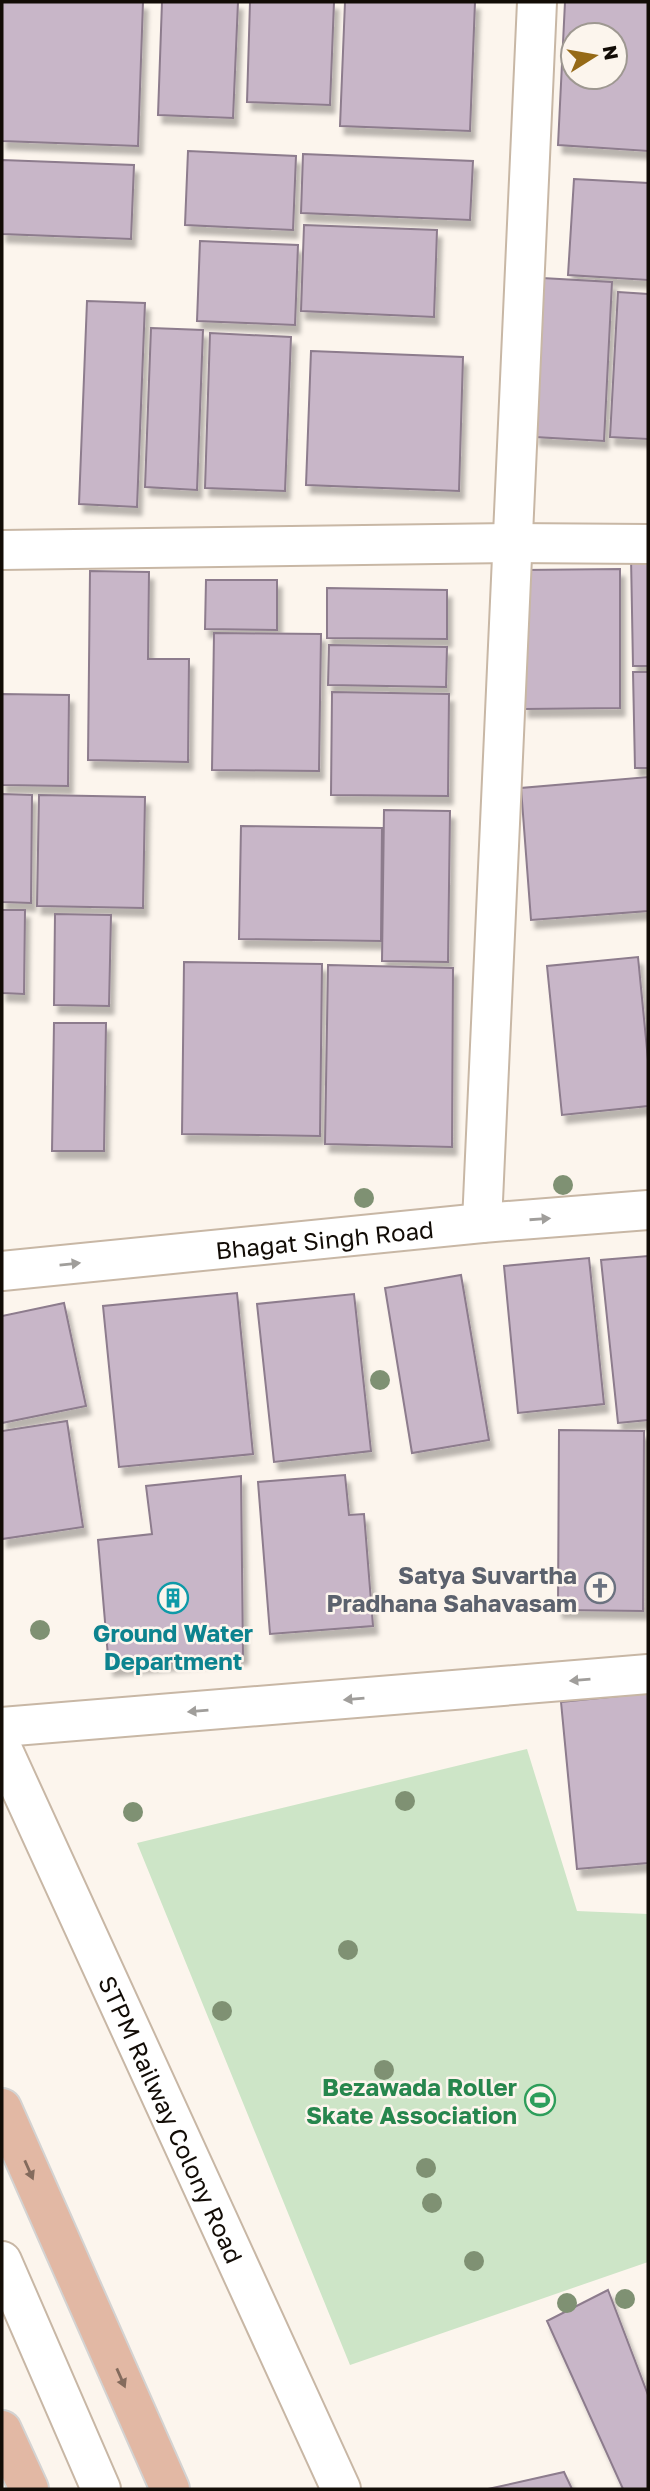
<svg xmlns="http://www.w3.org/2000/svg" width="650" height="2491" viewBox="0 0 650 2491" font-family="'Golos Text',sans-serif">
	<defs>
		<filter id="shadow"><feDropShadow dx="4.5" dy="8" stdDeviation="2" flood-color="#0004"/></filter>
	</defs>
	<rect width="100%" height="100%" fill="#fcf5ed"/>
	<path fill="#cde5c7" d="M527 1749 577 1911 648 1914V2262L350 2365 137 1843Z"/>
	<path fill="#c8b6c8" stroke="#8d7c8d" stroke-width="2" fill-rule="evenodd" filter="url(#shadow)" d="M2 2H143L138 146 2 141Z
		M162 2H238L233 118 158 115Z
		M250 2H334L330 105 247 102Z
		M345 2H475L470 131 340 126Z
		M565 2H648V151L558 145ZM573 35H615V77H573Z
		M188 151 296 156 293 230 185 225Z
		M303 154 473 161 470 220 301 213Z
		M2 160 134 165 131 239 2 234Z
		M574 179 648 183V280L568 275Z
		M304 225 437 230 434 317 301 311Z
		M200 241 298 245 295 325 197 321Z
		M542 278 612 282 604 441 535 437Z
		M618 292 648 294V439L610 437Z
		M87 301 145 303 137 507 79 504Z
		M151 328 203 330 197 490 145 487Z
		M210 333 291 337 285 491 205 488Z
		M311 351 463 357 459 491 306 485Z
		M631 557H648V666H633Z
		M620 569V708L524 709 523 570Z
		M90 571 149 572 148 659H189L188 762 88 760Z
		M206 580H277V630L205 629Z
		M327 588 447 590V639L327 638Z
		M214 633 321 634 319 771 212 770Z
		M329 645 447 647 446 687 328 685Z
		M633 672H648V768H635Z
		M332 692 449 694 448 796 331 795Z
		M2 694 69 695 68 786 2 785Z
		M648 777V911L531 920 521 788Z
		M2 794 32 795 31 903 2 902Z
		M39 795 145 797 143 908 37 906Z
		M384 810 450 811 448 962 382 961Z
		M241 826 382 828 381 941 239 939Z
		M2 910H25L24 994 2 993Z
		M55 914 111 915 109 1006 54 1005Z
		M638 957 648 1060V1106L562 1115 547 966Z
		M184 962 322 964 320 1136 182 1134Z
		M328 965 453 968 452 1147 325 1144Z
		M54 1023H106L104 1151H52Z
		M648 1256V1420L618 1423 601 1260Z
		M589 1258 604 1404 518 1413 504 1266Z
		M461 1275 489 1440 412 1453 385 1288Z
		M237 1293 253 1454 119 1467 103 1306Z
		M354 1294 371 1451 274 1462 257 1304Z
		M64 1303 86 1406 2 1423V1316Z
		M67 1421 83 1527 2 1539V1431Z
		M559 1430 644 1431 643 1611 558 1610Z
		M345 1475 349 1515 364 1514 373 1626 270 1634 258 1482Z
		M241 1476 243 1656 109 1668 98 1540 152 1534 146 1486Z
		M648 1693V1863L577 1869 561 1702Z
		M608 2290 648 2395V2489H623L547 2321Z
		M564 2472 572 2489H488Z"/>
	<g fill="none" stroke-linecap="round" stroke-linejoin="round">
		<g stroke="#c8b7a5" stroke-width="42">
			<g id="minor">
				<path d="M2 550 511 543 648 544"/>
				<path d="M482 1223 537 2"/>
				<path id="s1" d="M2 1271 482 1223 648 1210"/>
				<path d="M2 1727 648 1674"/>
				<path id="s2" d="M2 1748 341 2489"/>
				<path d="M2 2261 101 2489"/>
			</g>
		</g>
		<g stroke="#d4d3d2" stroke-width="42">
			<path id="major" d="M2 2108 170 2489
				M2 2430 29 2489"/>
		</g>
		<use href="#minor" stroke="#fff" stroke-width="38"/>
		<use href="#major" stroke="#e2b8a4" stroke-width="38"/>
	</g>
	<g fill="#7f9173">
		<circle cx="563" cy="1185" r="10"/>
		<circle cx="364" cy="1198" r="10"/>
		<circle cx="380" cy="1380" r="10"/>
		<circle cx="40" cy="1630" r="10"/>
		<circle cx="405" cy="1801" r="10"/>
		<circle cx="133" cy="1812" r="10"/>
		<circle cx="348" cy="1950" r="10"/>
		<circle cx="222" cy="2011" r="10"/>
		<circle cx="384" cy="2070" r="10"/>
		<circle cx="426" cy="2168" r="10"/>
		<circle cx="432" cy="2203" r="10"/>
		<circle cx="474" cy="2261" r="10"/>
		<circle cx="625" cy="2299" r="10"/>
		<circle cx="567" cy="2303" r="10"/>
	</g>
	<defs><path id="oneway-solid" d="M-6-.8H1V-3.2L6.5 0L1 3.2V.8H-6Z" transform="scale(1.75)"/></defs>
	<g fill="#a09e9b">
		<use href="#oneway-solid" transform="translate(540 1219) rotate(-4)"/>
		<use href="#oneway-solid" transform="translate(70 1264) rotate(-6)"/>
		<use href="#oneway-solid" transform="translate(580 1680) rotate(175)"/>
		<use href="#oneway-solid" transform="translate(354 1699) rotate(175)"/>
		<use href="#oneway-solid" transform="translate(198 1711) rotate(175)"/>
	</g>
	<g fill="#846b5d">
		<use href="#oneway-solid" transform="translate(29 2170) rotate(66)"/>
		<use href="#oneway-solid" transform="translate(121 2378) rotate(66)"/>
	</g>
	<defs>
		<g id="church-ring" transform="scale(1.575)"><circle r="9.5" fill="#fcf5ed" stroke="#6b7280" stroke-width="1.5"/><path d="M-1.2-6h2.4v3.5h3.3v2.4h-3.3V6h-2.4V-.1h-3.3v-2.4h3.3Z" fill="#6b7280"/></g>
		<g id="building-ring" transform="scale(1.575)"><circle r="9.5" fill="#fcf5ed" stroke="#0f9aa8" stroke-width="1.5"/><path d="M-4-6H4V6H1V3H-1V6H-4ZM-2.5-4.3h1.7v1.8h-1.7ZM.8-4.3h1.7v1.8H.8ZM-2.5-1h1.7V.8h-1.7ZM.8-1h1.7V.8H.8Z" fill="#0f9aa8"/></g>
		<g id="stadium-ring" transform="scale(1.575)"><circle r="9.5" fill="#fcf5ed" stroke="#2e9e5b" stroke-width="1.5"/><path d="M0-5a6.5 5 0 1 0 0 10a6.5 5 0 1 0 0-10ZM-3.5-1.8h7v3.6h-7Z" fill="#2e9e5b"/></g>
	</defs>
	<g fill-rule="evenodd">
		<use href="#church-ring" x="600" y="1588"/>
		<use href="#building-ring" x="173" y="1598"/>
		<use href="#stadium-ring" x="540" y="2100"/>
	</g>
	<g text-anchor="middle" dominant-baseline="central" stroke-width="5" stroke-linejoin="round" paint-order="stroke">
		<g font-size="24" fill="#120c06" stroke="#fcf5ed">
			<text stroke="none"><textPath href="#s1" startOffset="324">Bhagat Singh Road</textPath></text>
			<text stroke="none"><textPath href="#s2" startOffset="408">STPM Railway Colony Road</textPath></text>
		</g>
		<g font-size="24" font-weight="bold" fill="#5b616d" stroke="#fcf5ed" text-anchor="end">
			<text x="577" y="1574">Satya Suvartha<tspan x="577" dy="28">Pradhana Sahavasam</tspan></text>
		</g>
		<g font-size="24" font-weight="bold" fill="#0d838f" stroke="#fcf5ed">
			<text x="173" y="1632">Ground Water<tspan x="173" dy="28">Department</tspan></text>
		</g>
		<g font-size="24" font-weight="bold" fill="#27864d" stroke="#fcf5ed" text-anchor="end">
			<text x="517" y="2086">Bezawada Roller<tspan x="517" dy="28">Skate Association</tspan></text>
		</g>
	</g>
	<rect width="650" height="2491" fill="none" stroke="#120c06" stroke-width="7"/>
	<g transform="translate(594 56) rotate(79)"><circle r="33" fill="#fcf5ed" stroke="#9e9891" stroke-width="2"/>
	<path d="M0-5L12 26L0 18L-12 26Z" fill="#966a17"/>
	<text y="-10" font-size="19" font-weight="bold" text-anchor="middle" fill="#120c06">N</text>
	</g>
</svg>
